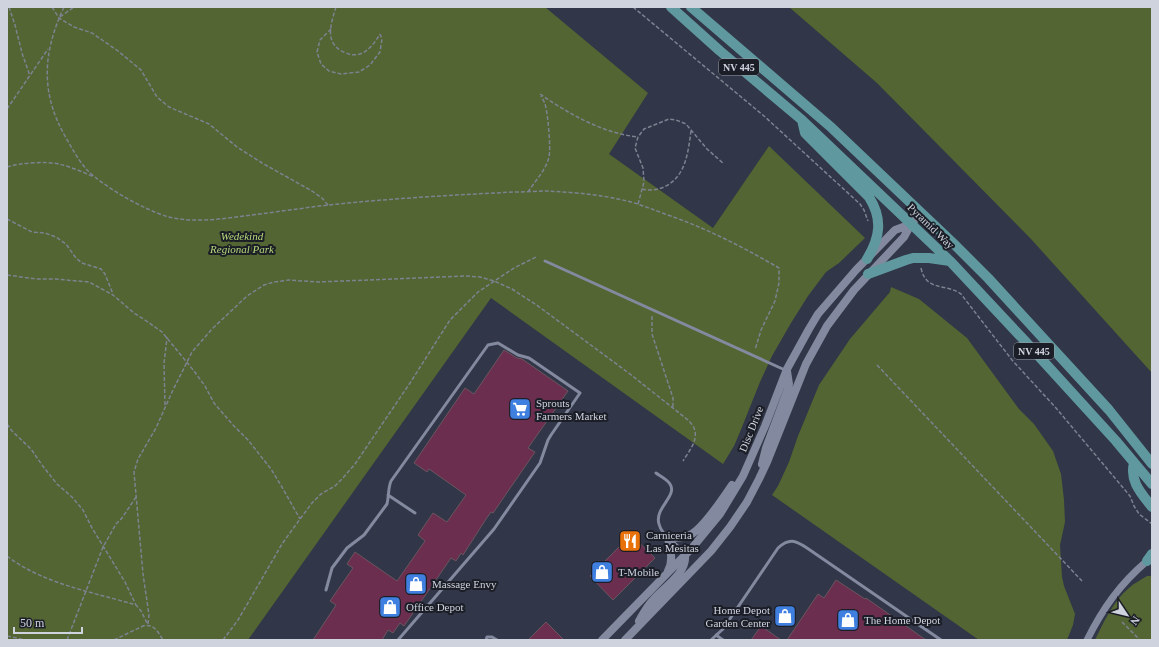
<svg xmlns="http://www.w3.org/2000/svg" width="1159" height="647" viewBox="0 0 1159 647" font-family="Georgia,serif">
	<rect width="100%" height="100%" fill="#313648"/>
	<path fill="#536532" d="M7 7H545L648 93 609 154 713 228 769 146 865 238 839 263 826 272 808 296 791 323 772 356 760 382 740 432 734 446 723 464 491 298 248 640H7Z
		M789 7H1152V373L1031 239 877 83Z
		M891 287 919 299 967 338 1019 409 1034 424 1053 451 1061 474 1064 500 1065 522 1060 545 1062 577 1064 586 1075 614 1073 625 1067 640H979L772 495 778 486 789 462 798 436 819 385 850 339 884 299 890 292Z
		M1147 576H1152V640H1095C1103 623 1114 600 1129 588 1134 583 1141 580 1147 576Z"/>
	<path fill="#6c2e4f" stroke="#6a555e" d="M504 350 517 358 522 359 568 391 528 448 535 452 493 513 491 512 486 519 463 555 461 553 456 561 451 558 404 626 400 623 393 633 388 630 382 640H313L336 605 330 601 353 568 347 564 355 552 397 581 425 541 418 535 433 513 447 522 466 495 429 469 427 472 414 463 465 388 474 394Z
		M631 535 655 558 613 600 590 576Z
		M836 580 865 599 866 598 926 640H787L818 594 824 598Z
		M546 622 564 640H528Z
		M761 626 781 640H751Z"/>
	<g fill="none" stroke-linecap="round" stroke-linejoin="round">
		<path stroke="#7d8290" stroke-width="1.5" stroke-dasharray="4 2" stroke-linecap="butt" d="M9 7 15 25 22 53 30 76
			M52 7 59 18 74 27 92 33 118 51 141 70 157 97 169 107 209 124 237 147 262 163 312 191 322 198 328 205
			M64 7C43 52 40 92 65 136 72 148 78 160 87 170 104 187 146 211 169 217 193 223 220 219 245 216 267 213 290 210 312 207 360 201 408 198 456 195 475 194 495 193 514 192 525 192 536 191 546 191 569 192 595 194 618 199 634 202 649 208 665 214 706 228 741 246 779 268V283L775 301 761 330 755 350
			M336 7C333 17 328 31 332 41 335 47 340 51 346 53 362 60 373 46 380 34
			M633 7 764 116 860 204 864 210 868 221
			M60 17 74 7
			M331 29 320 40 317 52 321 64 329 71 341 74 359 72 370 65 380 52 382 39 380 34
			M540 94C569 114 602 133 638 137
			M7 109 48 49
			M7 167C19 163 46 161 59 164 71 167 83 172 94 177
			M642 189C650 191 657 190 664 187 686 177 688 152 691 131
			M528 192C535 181 546 170 549 157 551 148 548 114 545 104 544 101 542 98 541 96
			M638 204 644 182 643 168 635 148 638 137 644 129 669 119 676 120 686 124 707 149 724 164
			M7 219 32 232 45 233 56 237 66 244 76 258 82 263 101 269 105 274 113 294
			M921 268C926 292 946 283 961 294L1012 360 1056 408 1130 496 1134 506 1139 514 1152 524
			M7 275 36 279H55L89 282 113 295 134 313 145 320 162 332 194 371 205 386 214 403 233 425 248 440 271 469 282 487 300 519
			M652 316V334L673 398V407
			M877 365 1082 581
			M165 405 164 363 166 347 167 337
			M7 424 12 431 31 449 42 465 57 484 72 497 83 510 92 528 125 582 136 605
			M7 556C43 584 93 592 136 605L141 611 147 623
			M1122 622 1140 640
			M148 624 149 615 143 574 134 472 138 459 156 428 172 392 192 352 212 329 247 296 264 285 274 282 289 280 318 282 466 276 480 277 494 281 512 289 538 306 630 374 688 420C690 422 693 425 694 428 699 440 689 451 683 461
			M7 636 17 638 25 640
			M67 640 103 547 116 524 122 518 136 497
			M114 640 143 626C154 623 158 632 163 640
			M223 640 238 620 282 544 300 519 312 503 321 494 335 486 342 479 355 464 410 383 450 320 478 292 514 268 536 257"/>
		<path stroke="#83899e" stroke-width="3" d="M545 261 785 370
			M656 473C660 476 667 479 670 484 678 496 654 508 659 524 662 538 679 542 684 555
			M388 495 415 513
			M326 590 332 568 347 548 364 535 387 504C389 496 388 488 391 481L488 345 498 343 518 355 529 358 580 393 551 435 548 440 540 463 494 529 398 640
			M716 635 723 640
			M486 640 487 637H492L497 640
			M711 640 723 629 778 548C789 538 795 540 807 548L941 640"/>
		<path stroke="#83899e" stroke-width="7" d="M1087 640C1103 608 1120 584 1147 561"/>
		<path stroke="#83899e" stroke-width="8" d="M762 464 766 448 788 389 789 384 787 371
			M668 571C674 560 670 549 668 538 676 538 683 538 690 535 702 529 724 497 732 485
			M639 621C643 614 647 606 653 600 663 588 687 573 685 556
			M602 640 692 548 720 514 743 476 765 426 787 369 809 329 818 314 856 270 895 230 911 224
			M625 640 711 551 730 527 747 502 759 479 767 462 806 364 827 326 854 290 904 237 911 224 921 213"/>
		<path stroke="#5f999f" stroke-width="10" d="M671 7 720 51 802 120 950 261 1024 340 1116 441 1152 484
			M691 7 832 128 952 242 988 278 1109 410 1152 464
			M802 120 805 133 869 197C883 219 880 238 867 259
			M868 274 906 260 913 258H929L950 261
			M1134 463C1129 481 1142 494 1152 507
			M1147 561 1152 554"/>
	</g>
	<defs>
		<g id="supermarket-square" transform="scale(1.15)"><rect x="-9" y="-9" width="18" height="18" rx="4" fill="#3f7fe0" stroke="#1b1e26"/><path d="M-6-5.5h2.5l.6 2H6L4.5 2H-2.5L-4.4-4H-6ZM-1.5 3.2a1.3 1.3 0 1 0 .1 0ZM3 3.2a1.3 1.3 0 1 0 .1 0Z" fill="#fff"/></g>
		<g id="restaurant-square" transform="scale(1.15)"><rect x="-9" y="-9" width="18" height="18" rx="4" fill="#e8710a" stroke="#1b1e26"/><path d="M-5-6h1v4h1v-4h1v4h1v-4h1v5L-1.5 .5V6h-2V.5L-5-1ZM5-6V6H3V1.5H1.5Q1.5-4 5-6Z" fill="#fff"/></g>
		<g id="shop-square" transform="scale(1.15)"><rect x="-9" y="-9" width="18" height="18" rx="4" fill="#3f7fe0" stroke="#1b1e26"/><path d="M-5-2.5h2.3a2.7 3.5 0 0 1 5.4 0H5L5.5 6h-11ZM-1.5-2.5h3a1.5 2.3 0 0 0-3 0Z" fill="#fff"/></g>
	</defs>
	<g fill-rule="evenodd">
		<use href="#supermarket-square" x="520" y="409"/>
		<use href="#restaurant-square" x="630" y="541"/>
		<use href="#shop-square" x="602" y="572"/>
		<use href="#shop-square" x="416" y="584"/>
		<use href="#shop-square" x="390" y="607"/>
		<use href="#shop-square" x="785" y="616"/>
		<use href="#shop-square" x="848" y="620"/>
	</g>
	<g text-anchor="middle" dominant-baseline="central" stroke-width="4" stroke-linejoin="round" paint-order="stroke">
		<g fill="#1b1e26" stroke="#999da7" stroke-width="1">
			<rect x="719" y="59" width="40" height="16" rx="3"/>
			<rect x="1014" y="343" width="40" height="16" rx="3"/>
		</g>
		<g font-size="10" font-weight="bold" fill="#cfd3de">
			<text x="739" y="67">NV 445</text>
			<text x="1034" y="351">NV 445</text>
		</g>
		<g font-size="11" fill="#cfd3de" stroke="#1b1e26">
			<text transform="translate(931 226) rotate(44)">Pyramid Way</text>
			<text transform="translate(751 429) rotate(-68)">Disc Drive</text>
		</g>
		<g font-size="11" font-style="italic" fill="#b8da7b" stroke="#1b1e26">
			<text x="242" y="236">Wedekind<tspan x="242" dy="13">Regional Park</tspan></text>
		</g>
		<g font-size="11" fill="#cfd3de" stroke="#1b1e26" text-anchor="start">
			<text x="536" y="403">Sprouts<tspan x="536" dy="13">Farmers Market</tspan></text>
			<text x="646" y="535">Carniceria<tspan x="646" dy="13">Las Mesitas</tspan></text>
			<text x="618" y="572">T-Mobile</text>
			<text x="432" y="584">Massage Envy</text>
			<text x="406" y="607">Office Depot</text>
			<text x="770" y="610" text-anchor="end">Home Depot<tspan x="770" dy="13">Garden Center</tspan></text>
			<text x="864" y="620">The Home Depot</text>
		</g>
	</g>
	<rect width="1159" height="647" fill="none" stroke="#cfd3de" stroke-width="16"/>
	<g transform="translate(1127 615) rotate(125)" stroke="#1b1e26" stroke-width="3" paint-order="stroke">
	<path d="M0-3L7 15L0 10L-7 15Z" fill="#cfd3de"/>
	<text y="-6" font-size="11" font-weight="bold" text-anchor="middle" fill="#cfd3de">N</text>
	</g>
	<path d="M14 627v6h68v-6" fill="none" stroke="#cfd3de" stroke-width="2"/>
	<text x="20" y="627" font-size="12" fill="#cfd3de" stroke="#1b1e26" stroke-width="3" paint-order="stroke">50 m</text>
</svg>
